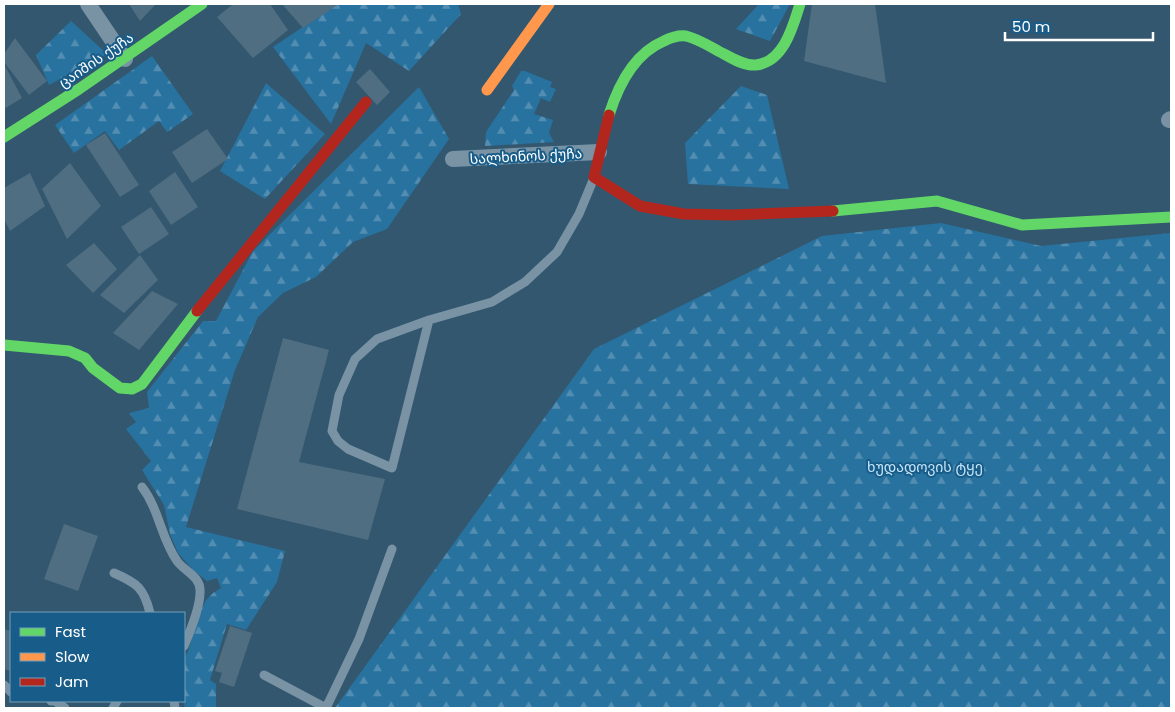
<svg xmlns="http://www.w3.org/2000/svg" width="1175" height="712" viewBox="0 0 1175 712" font-family="Poppins,'Noto Sans Georgian',sans-serif">
	<defs>
		<pattern id="forest-firs" width="22" height="20" patternUnits="userSpaceOnUse" patternTransform="scale(1.25)"><rect width="22" height="20" fill="#28729f"/><path d="M5 1l3.5 6h-7zM16 11l3.5 6h-7z" fill="#538eb2"/></pattern>
	</defs>
	<rect width="100%" height="100%" fill="#32576f"/>
	<path fill="url(#forest-firs)" d="M337 4H458L461 14 409 71 366 43 331 124 273 47Z
		M759 4H790L770 41 736 29Z
		M71 21 107 54 49 85 36 55Z
		M152 56 193 114 167 132 159 121 119 150 105 131 74 153 55 125Z
		M521 71H525L552 82 550 87 556 89 550 102 541 98 534 114 553 120 549 133 554 142 485 146 486 132 514 90 512 86Z
		M266 83 325 134 265 199 220 171Z
		M741 86 767 95 789 189 688 184 685 143Z
		M419 87 449 139 387 229 353 242 316 277 283 293 258 317 235 370 186 527 285 551 277 582 246 630 227 624 210 680 216 684V708H185L183 701 184 659 188 651 200 612 206 600 213 593 221 588 217 578 207 581 194 571 178 553 170 534 164 505 142 470 151 461 126 429 136 422 129 413 149 408 147 392 203 321H216L253 251Z
		M941 223 1041 246 1171 233V708H335L594 349 822 236Z"/>
	<path fill="#506e81" d="M129 4H156L140 21Z
		M233 4H270L288 30 253 58 217 17Z
		M282 4H339L303 28Z
		M812 4H875L886 83 804 61Z
		M15 38 47 81 29 95 4 62V54Z
		M4 64 22 98 4 109Z
		M370 69 390 92 377 105 356 82Z
		M207 129 228 159 192 183 172 152Z
		M105 133 139 185 120 197 86 145Z
		M70 163 101 206 67 239 42 189Z
		M175 172 198 207 171 225 149 191Z
		M30 173 45 206 10 231 4 219V188Z
		M151 207 169 234 139 254 121 227Z
		M94 243 117 269 93 293 66 265Z
		M140 255 158 280 124 313 100 295Z
		M152 291 178 304 139 350 113 333Z
		M283 338 329 350 299 462 385 479 368 540 237 509Z
		M64 524 98 536 78 591 44 579Z
		M230 626 252 633 234 687 219 682 222 673 215 671Z
		M4 629 11 631V671L4 669Z"/>
	<g fill="none" stroke-linecap="round" stroke-linejoin="round">
		<path stroke="#7993a5" stroke-width="9" d="M429 320 392 468 348 449 338 441 332 431 339 395 355 359 377 339 429 320 492 302 525 282 557 252 579 214 594 178
			M142 487C159 509 161 538 177 561 184 571 200 576 200 590 201 605 190 632 184 646
			M114 573C137 583 144 588 150 613
			M264 675 326 708
			M4 685 11 692
			M51 701H55L65 708
			M174 701 175 708
			M113 708 117 701
			M326 708 359 639 392 549"/>
		<path stroke="#7993a5" stroke-width="16" d="M88 4 125 59
			M1169 120 1171 119
			M453 159 599 152"/>
		<path stroke="#63d668" stroke-width="11" d="M609 115C618 86 633 54 664 41 670 38 678 35 686 36 699 39 712 48 724 54 733 59 745 66 756 65 784 62 793 26 800 4
			M4 137 79 89 202 4
			M833 211 937 201 1022 225 1171 217
			M4 345 69 351 85 358 93 368 120 388 132 389 142 384 197 311"/>
		<path stroke="#ff974d" stroke-width="11" d="M487 90 549 4"/>
		<path stroke="#b3261e" stroke-width="11" d="M609 115 594 177 640 206 684 214 731 215 833 211
			M197 311 366 102"/>
	</g>
	<g text-anchor="middle" dominant-baseline="central" stroke-width="4" stroke-linejoin="round" paint-order="stroke">
		<g font-size="14" fill="#fff" stroke="#185d89">
			<text transform="translate(96 60) rotate(-34)">ცაიშის ქუჩა</text>
			<text transform="translate(526 156) rotate(-3)">სალხინოს ქუჩა</text>
		</g>
		<g font-size="14" fill="#c6e6fa" stroke="#185d89">
			<text x="925" y="467">ხუდადოვის ტყე</text>
		</g>
	</g>
	<rect width="1175" height="712" fill="none" stroke="#ffffff" stroke-width="10"/>
	<rect x="10" y="612" width="175" height="90" fill="#185d89" stroke="#749eb8"/>
	<rect x="20" y="628" width="25" height="8" fill="#63d668" stroke="#749eb8"/>
	<text x="55" y="637" font-size="15" fill="#ffffff">Fast</text>
	<rect x="20" y="653" width="25" height="8" fill="#ff974d" stroke="#749eb8"/>
	<text x="55" y="662" font-size="15" fill="#ffffff">Slow</text>
	<rect x="20" y="678" width="25" height="8" fill="#b3261e" stroke="#749eb8"/>
	<text x="55" y="687" font-size="15" fill="#ffffff">Jam</text>
	<path d="M1005 32v8h148v-8" fill="none" stroke="#ffffff" stroke-width="2.5"/>
	<text x="1012" y="32" font-size="15" fill="#ffffff" stroke="#185d89" stroke-width="4" paint-order="stroke">50 m</text>
</svg>
